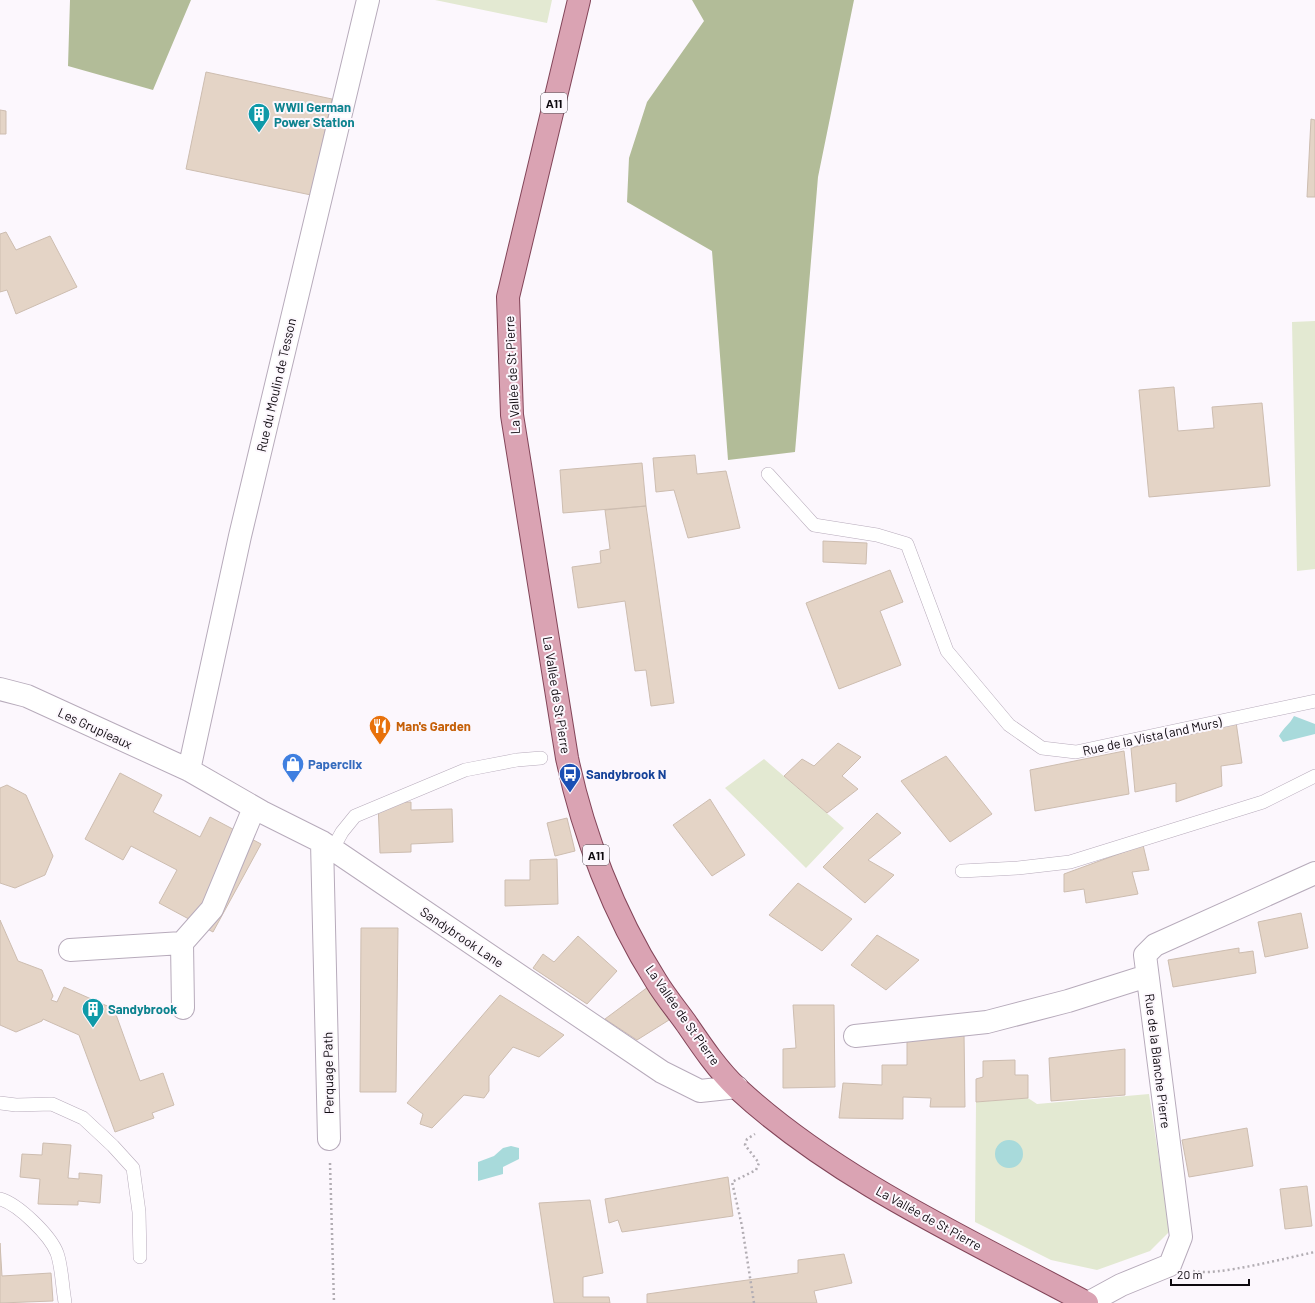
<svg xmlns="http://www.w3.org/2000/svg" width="1315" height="1303" viewBox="0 0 1315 1303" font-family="Barlow,sans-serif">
	<rect width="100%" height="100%" fill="#fcf7fd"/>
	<path fill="#e3e9d2" d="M435 0H552L547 23Z
		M1315 321V569L1297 571 1292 322Z
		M764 759 844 828 806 868 725 788Z
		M1149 1094 1170 1231 1150 1251 1097 1270 1051 1260 975 1222 976 1102 1028 1098 1037 1104Z"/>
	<path fill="#b2bc98" d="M70 0H191L153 90 68 66Z
		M692 0H854L818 177 795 452 728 460 712 251 627 202 629 158 647 102 704 21Z"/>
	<path fill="#a8dadb" d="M1294 716 1315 724V734L1283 742 1279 736C1283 728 1290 724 1294 716Z
		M995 1154a14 14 0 1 1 28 0a14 14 0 1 1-28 0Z
		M511 1146 519 1148V1159L503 1167V1174L478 1181V1162L494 1156 503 1148Z"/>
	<path fill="#e4d4c6" stroke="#cdbdb0" d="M206 72 332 99 311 195 186 169Z
		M0 110 6 111V134H0Z
		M1311 119 1315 120V197H1307Z
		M6 232 16 250 50 236 77 287 16 314 7 290 0 292V234Z
		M1174 387 1178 431 1214 428 1212 407 1262 403 1270 486 1149 497 1139 390Z
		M695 455 697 474 726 471 740 528 688 538 674 490 656 492 653 458Z
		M642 463 646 506 563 513 560 470Z
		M646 506 674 703 651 706 646 670 635 671 625 601 578 608 572 567 601 563 600 551 610 549 605 510Z
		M823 541 867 543 866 564 823 562Z
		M890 570 903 602 880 611 901 665 839 689 806 603Z
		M1236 722 1242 763 1221 766 1222 786 1176 802V783L1135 792 1131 748Z
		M838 743 861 757 842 776 858 789 827 813 784 776 802 759 814 766Z
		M1124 751 1129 794 1035 811 1030 770Z
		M946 756 992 814 950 842 901 781Z
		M120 773 162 795 153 812 200 837 210 817 261 844 213 932 159 903 177 870 131 846 123 860 85 839Z
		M7 785 26 795 53 856 45 875 15 888 0 883V788Z
		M710 799 745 855 712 876 673 825Z
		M411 802V810L452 809 453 842 411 844V852L380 853 378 803Z
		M877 813 901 833 868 860 894 875 865 903 823 867Z
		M567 818 575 851 555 856 547 823Z
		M1143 845 1149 870 1132 872 1138 894 1086 903 1084 889 1064 892V874Z
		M557 859 558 904 505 906V880H530V860Z
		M798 883 852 919 822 951 769 915Z
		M1301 913 1308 948 1265 957 1258 922Z
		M0 920 18 961 42 970 53 996 51 1000 57 1002 64 987 114 1009 140 1081 163 1073 174 1105 152 1113 154 1118 115 1132 79 1035 43 1019 42 1021 16 1032 0 1025Z
		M361 928H398L396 1092H360Z
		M877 935 919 960 886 990 851 965Z
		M578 936 617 971 587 1004 533 968 543 954 554 962Z
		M1239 948V953L1253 951 1256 973 1173 987 1168 960Z
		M648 987 669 1020 637 1040 605 1019Z
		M500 995 564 1035 539 1057 513 1047 489 1076V1091L484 1098 464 1095 432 1128 420 1124 423 1114 407 1103Z
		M793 1005H834L835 1087 783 1088V1049L796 1048Z
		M907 1033H964L965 1107H930L931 1098 903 1097V1119L839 1118 843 1083 882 1085V1065H907Z
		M1125 1049V1095L1051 1101 1049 1058Z
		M1015 1060V1075H1028V1098L976 1102V1079L983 1077V1061Z
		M1247 1128 1253 1166 1189 1177 1182 1140Z
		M43 1143 71 1145 68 1178 79 1179V1173L102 1175 100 1203 78 1201V1205L38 1204 40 1179 20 1177 22 1154 42 1155Z
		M728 1177 733 1216 622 1232 618 1220 609 1223 605 1199Z
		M1307 1186 1312 1226 1285 1229 1280 1189Z
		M590 1200 603 1273 583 1277V1297H609L610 1303H554L539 1203Z
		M0 1243 2 1276 51 1273 53 1301 0 1303Z
		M844 1254 852 1283 814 1291 817 1303H647V1294L798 1273V1260Z"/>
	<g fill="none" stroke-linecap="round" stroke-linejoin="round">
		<g stroke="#b7abbb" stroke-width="14">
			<path id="lane" d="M768 474 814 525 877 535 907 544 947 651 1009 725 1042 748 1076 752 1315 701
				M332 850 342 832 355 816 465 770 517 760 541 758
				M962 871 1018 868 1070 862 1263 802 1315 776
				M0 1103 16 1105 52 1104 83 1118 113 1146 133 1168 139 1212 140 1257
				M0 1199C18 1204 50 1235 57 1253 62 1267 62 1286 65 1302"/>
		</g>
		<g stroke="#b7abbb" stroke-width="24">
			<path id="street" d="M0 689 27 696 189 770 262 812 322 842 662 1072 700 1091 737 1087
				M189 770 240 536 368 0
				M322 842 329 1139
				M70 950 182 943
				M183 1008 182 943 212 909 254 808
				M855 1036 987 1022 1068 1001 1147 976
				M1088 1303 1121 1285 1170 1265 1181 1237 1145 955 1155 945 1315 873"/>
		</g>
		<g stroke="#834559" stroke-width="24">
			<path id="primary" d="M579 0 508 297 512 415 567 758C583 834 614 915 656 981 665 996 676 1009 686 1023 701 1045 717 1069 737 1088 835 1179 970 1240 1087 1303"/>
		</g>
		<path stroke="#b2adb3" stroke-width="2.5" stroke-dasharray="2 3" stroke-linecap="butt" d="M330 1163 334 1303
			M1193 1271C1214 1277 1290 1257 1315 1252
			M754 1303 742 1226 732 1182 756 1170 759 1163 745 1145 747 1139 755 1134"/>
		<use href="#lane" stroke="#fff" stroke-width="13"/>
		<use href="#street" stroke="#fff" stroke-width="22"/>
		<use href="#primary" stroke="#daa3b3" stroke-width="22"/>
	</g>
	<defs>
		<g id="building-pin" transform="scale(1.15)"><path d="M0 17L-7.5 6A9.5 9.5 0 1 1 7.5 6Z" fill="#0f9aa8" stroke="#fcf7fd"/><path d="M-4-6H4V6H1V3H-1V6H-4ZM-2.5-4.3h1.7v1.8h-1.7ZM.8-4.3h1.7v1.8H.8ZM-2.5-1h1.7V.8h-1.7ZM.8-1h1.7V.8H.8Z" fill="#fff"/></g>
		<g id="restaurant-pin" transform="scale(1.15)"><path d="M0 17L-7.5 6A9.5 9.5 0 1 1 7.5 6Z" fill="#e8710a" stroke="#fcf7fd"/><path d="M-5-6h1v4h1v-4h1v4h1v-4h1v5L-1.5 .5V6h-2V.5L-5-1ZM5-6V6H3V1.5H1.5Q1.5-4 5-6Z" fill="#fff"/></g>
		<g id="shop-pin" transform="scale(1.15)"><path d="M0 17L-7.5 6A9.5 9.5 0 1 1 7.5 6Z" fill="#3f7fe0" stroke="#fcf7fd"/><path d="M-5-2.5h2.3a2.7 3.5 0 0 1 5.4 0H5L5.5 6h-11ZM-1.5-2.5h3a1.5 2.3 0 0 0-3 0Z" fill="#fff"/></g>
		<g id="bus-pin" transform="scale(1.15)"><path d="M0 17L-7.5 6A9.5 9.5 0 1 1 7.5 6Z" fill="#1a4fb4" stroke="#fcf7fd"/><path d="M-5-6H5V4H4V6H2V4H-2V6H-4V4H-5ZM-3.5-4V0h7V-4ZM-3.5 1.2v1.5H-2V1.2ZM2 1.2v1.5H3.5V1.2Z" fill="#fff"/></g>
	</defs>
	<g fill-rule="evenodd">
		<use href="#building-pin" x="259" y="114"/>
		<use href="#restaurant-pin" x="380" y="726"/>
		<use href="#shop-pin" x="293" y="764"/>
		<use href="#bus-pin" x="570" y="774"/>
		<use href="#building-pin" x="93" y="1009"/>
	</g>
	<g text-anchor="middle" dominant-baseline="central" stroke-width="4" stroke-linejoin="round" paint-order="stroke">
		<g fill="#fcf7fd" stroke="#555056" stroke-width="1">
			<rect x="541" y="93" width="26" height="20" rx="3"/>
			<rect x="583" y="845" width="26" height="20" rx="3"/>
		</g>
		<g font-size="12" font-weight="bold" fill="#0e090f">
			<text x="554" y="103">A11</text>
			<text x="596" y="855">A11</text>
		</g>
		<g font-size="13" font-weight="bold" fill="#0d838f" stroke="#fcf7fd" text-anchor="start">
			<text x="274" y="107">WWII German<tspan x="274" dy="15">Power Station</tspan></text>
			<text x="108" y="1009">Sandybrook</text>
		</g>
		<g font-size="13" fill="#0e090f" stroke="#fcf7fd">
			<text transform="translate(512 375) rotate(-93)">La Vallée de St Pierre</text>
			<text transform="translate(276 385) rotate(-77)">Rue du Moulin de Tesson</text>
			<text transform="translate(557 695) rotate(81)">La Vallée de St Pierre</text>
			<text transform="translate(95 728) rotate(25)">Les Grupieaux</text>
			<text transform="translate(1152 736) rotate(-12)">Rue de la Vista (and Murs)</text>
			<text transform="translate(462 937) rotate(34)">Sandybrook Lane</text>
			<text transform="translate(683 1015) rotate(55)">La Vallée de St Pierre</text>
			<text transform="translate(1158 1061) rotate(83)">Rue de la Blanche Pierre</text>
			<text transform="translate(328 1073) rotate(-91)">Perquage Path</text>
			<text transform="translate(929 1218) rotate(29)">La Vallée de St Pierre</text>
		</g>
		<g font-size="13" font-weight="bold" fill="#c56008" stroke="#fcf7fd" text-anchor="start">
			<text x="396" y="726">Man's Garden</text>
		</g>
		<g font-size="13" font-weight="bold" fill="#366cbe" stroke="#fcf7fd" text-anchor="start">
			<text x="308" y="764">Paperclix</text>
		</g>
		<g font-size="13" font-weight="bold" fill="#164399" stroke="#fcf7fd" text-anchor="start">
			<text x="586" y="774">Sandybrook N</text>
		</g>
	</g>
	<path d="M1171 1279v6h78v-6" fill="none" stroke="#0e090f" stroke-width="2"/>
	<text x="1177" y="1279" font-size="12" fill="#0e090f" stroke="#fcf7fd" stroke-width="3" paint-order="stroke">20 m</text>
</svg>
